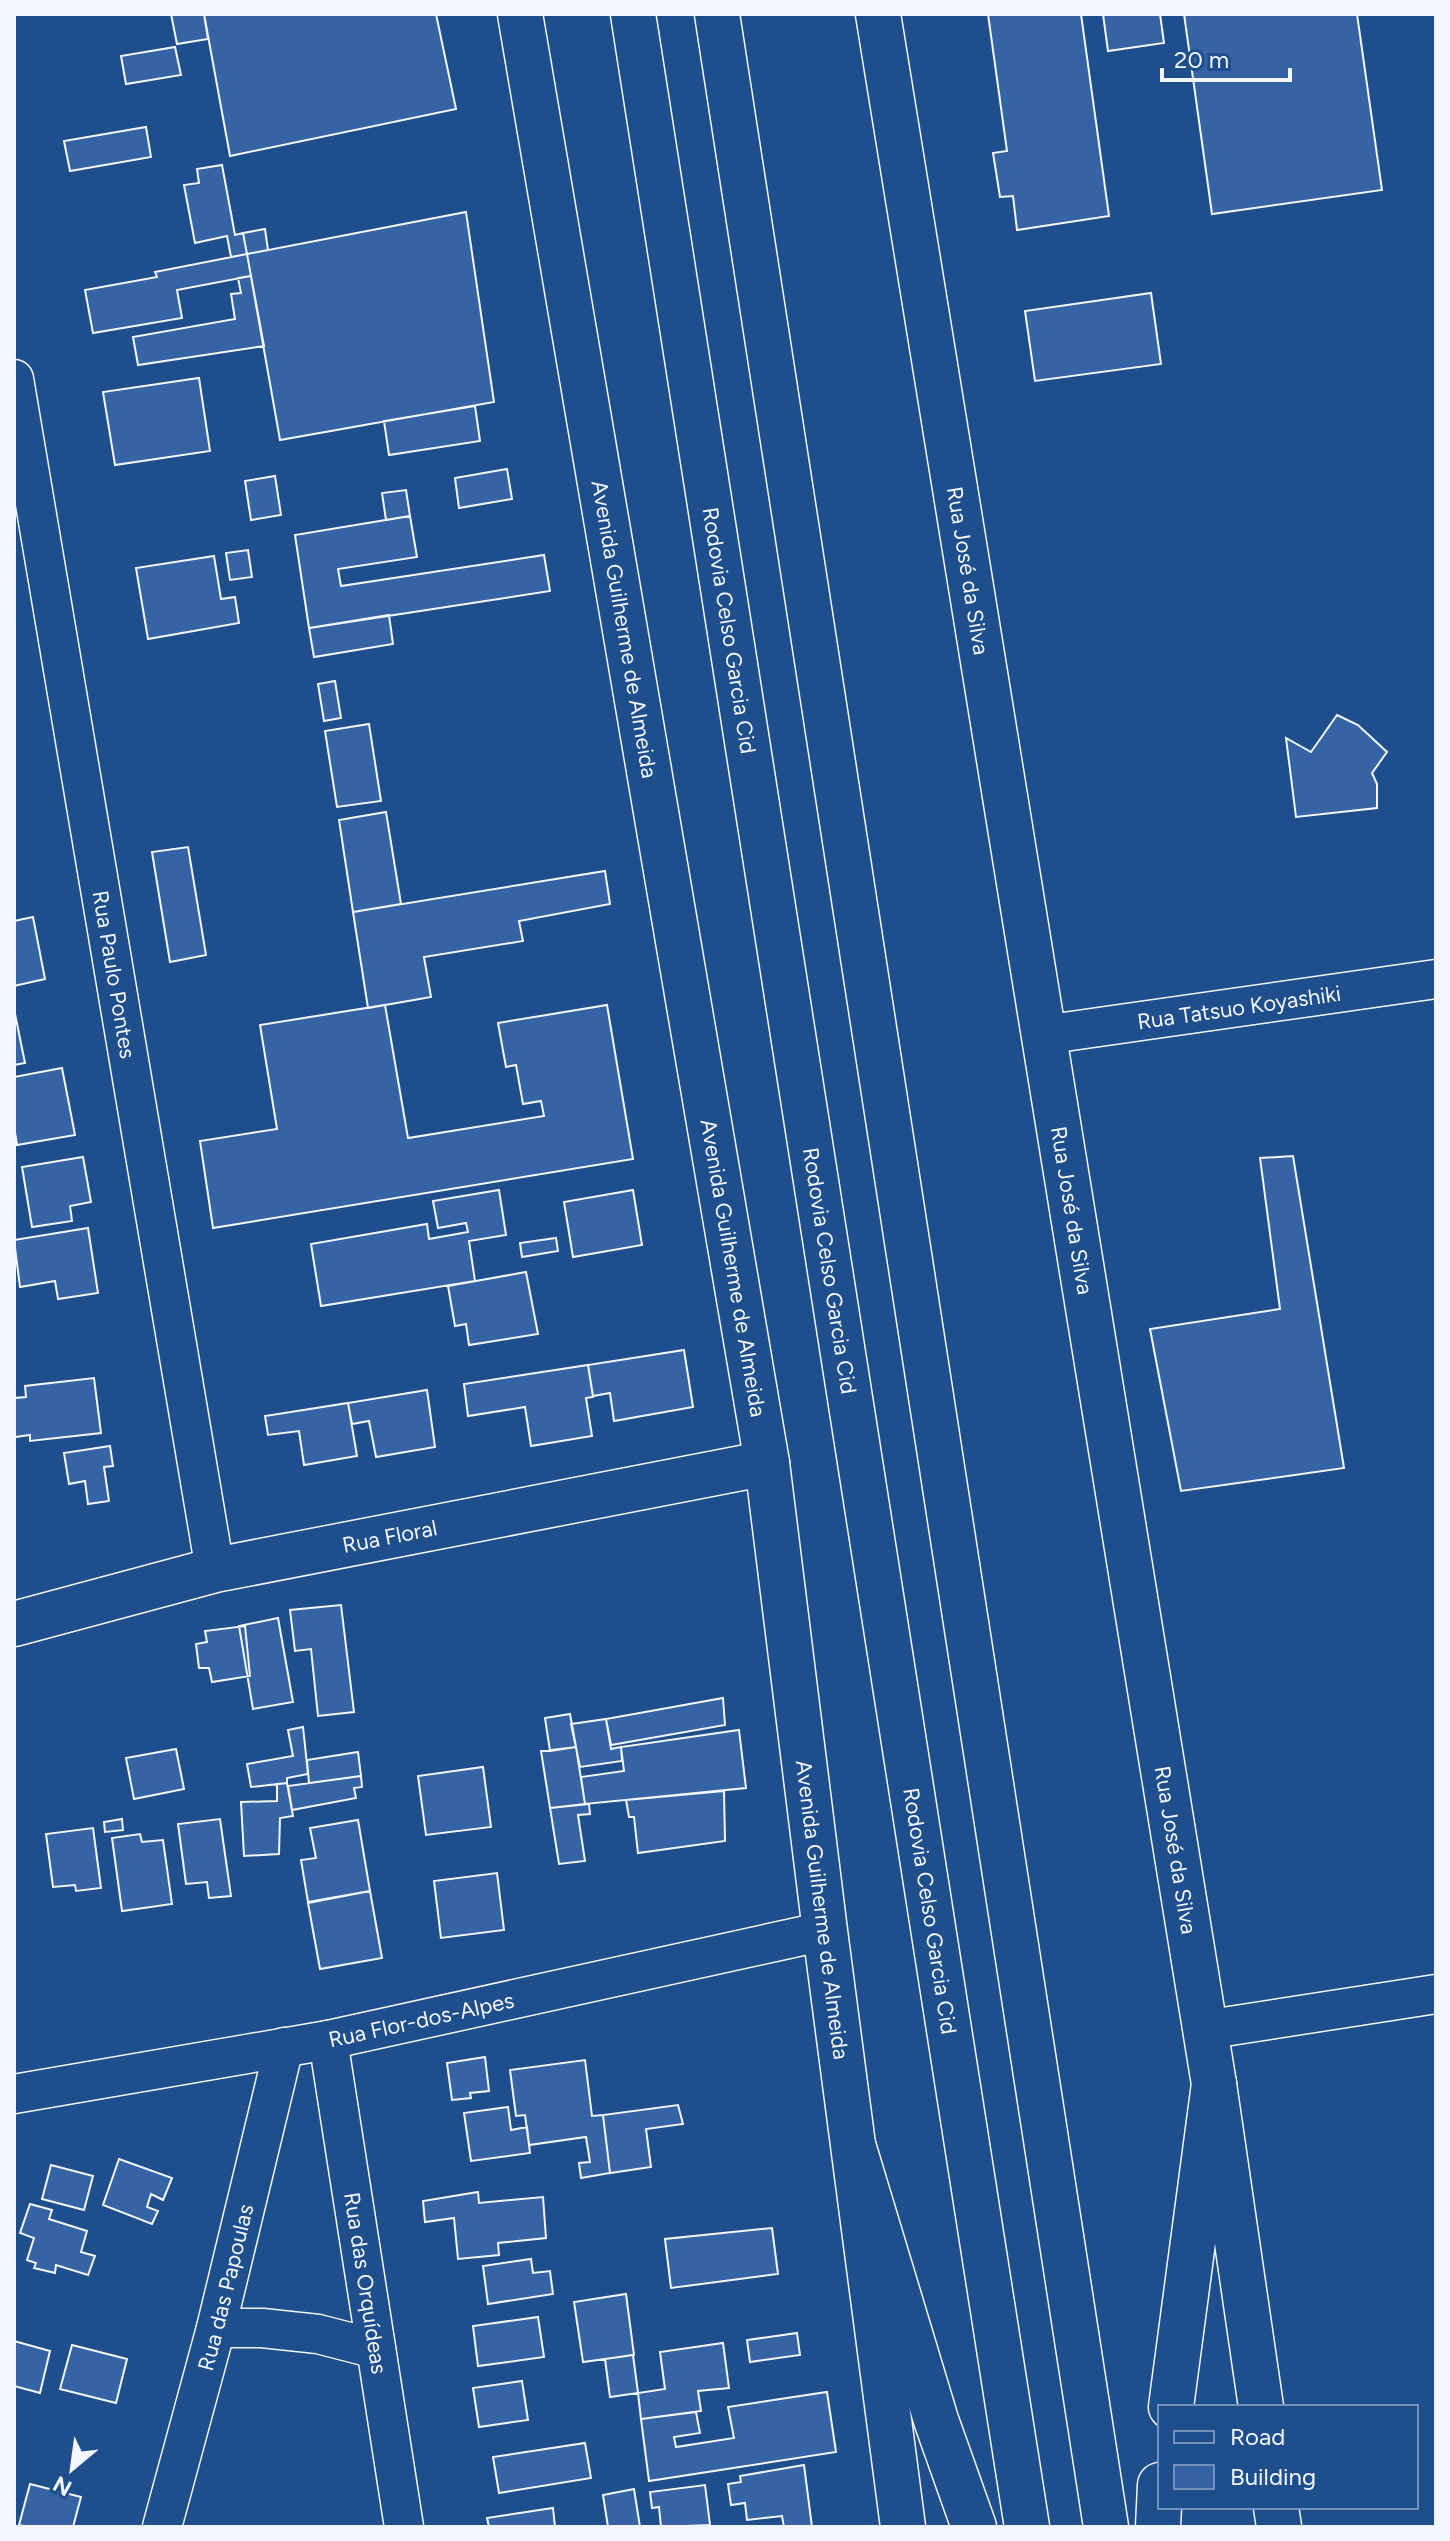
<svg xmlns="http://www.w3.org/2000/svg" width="1450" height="2541" viewBox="0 0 1450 2541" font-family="Figtree,sans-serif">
	<rect width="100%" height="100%" fill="#1f4e8c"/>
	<path fill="#3563a3" stroke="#f2f6ff" stroke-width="2" d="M166 14H204L208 39 177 44 171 14Z
		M204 14H436L456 109 230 156Z
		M988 14H1081L1109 216 1017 230 1013 196 1000 197 993 153 1007 151Z
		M1103 14H1160L1164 43 1108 51Z
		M1184 14H1357L1382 190 1212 214Z
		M175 47 181 75 126 84 121 56Z
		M146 127 151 157 70 171 64 141Z
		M222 165 235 235 243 233 247 254 231 257 227 236 195 243 184 185 199 183 197 169Z
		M466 212 494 402 280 440 247 254Z
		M265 229 268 250 247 254 243 233Z
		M247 254 251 276 177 290 182 318 93 333 85 290 157 277 155 272Z
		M251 276 264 346 138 365 133 337 235 319 231 294 241 293 238 278Z
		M1151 293 1161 364 1035 381 1025 311Z
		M199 378 210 451 115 465 103 392Z
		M475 406 480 441 389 455 384 421Z
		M507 469 512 499 459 508 455 478Z
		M275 476 281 515 251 520 245 481Z
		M406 490 410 516 386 520 382 493Z
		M410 516 417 557 338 569 341 586 544 555 550 591 309 628 295 535Z
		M248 550 252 577 230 580 226 553Z
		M214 556 221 599 235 597 239 623 148 639 136 568Z
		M389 615 393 644 314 657 309 628Z
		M335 681 341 718 324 721 318 684Z
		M1337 715 1358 725 1387 752 1372 773 1377 784V808L1296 817 1286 738 1311 752Z
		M369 724 381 801 337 807 325 731Z
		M386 812 401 904 353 912 339 820Z
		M188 847 206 955 170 962 152 852Z
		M605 871 610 904 519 921 523 941 424 957 431 997 368 1008 353 912Z
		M33 917 45 979 14 986V921Z
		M385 1005 408 1138 544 1116 541 1101 523 1104 516 1065 506 1067 498 1023 607 1005 633 1159 213 1228 200 1141 277 1129 260 1025Z
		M14 1009 25 1063 14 1065Z
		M62 1068 75 1135 17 1145 14 1126V1077Z
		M1293 1156 1344 1468 1181 1491 1150 1329 1280 1309 1260 1158Z
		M83 1157 91 1202 70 1206 72 1221 32 1227 22 1167Z
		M499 1190 506 1235 469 1241 475 1281 321 1306 311 1244 427 1224 429 1239 468 1232 466 1223 438 1228 433 1201Z
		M633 1190 642 1245 573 1257 564 1202Z
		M88 1228 98 1293 58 1299 55 1281 20 1287 14 1240Z
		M556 1238 558 1251 522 1257 520 1243Z
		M526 1272 538 1334 469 1345 466 1324 455 1326 448 1286Z
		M684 1350 693 1407 614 1421 610 1393 593 1396 588 1365Z
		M588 1365 593 1397 586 1398 592 1436 531 1446 525 1407 468 1416 464 1384Z
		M94 1378 101 1433 30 1441V1435L15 1437 14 1398 26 1397 25 1386Z
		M427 1390 435 1447 376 1457 369 1421 352 1424 348 1403Z
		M348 1403 357 1456 304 1465 299 1431 268 1435 265 1416Z
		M110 1446 113 1466 104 1467 109 1501 88 1504 85 1481 69 1484 64 1453Z
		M341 1605 354 1712 318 1716 311 1649 295 1651 290 1610Z
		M278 1618 293 1702 253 1709 239 1626Z
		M245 1626 250 1676 212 1682 209 1668H199L196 1644 207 1642 205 1631Z
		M723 1698 725 1725 611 1745 606 1719Z
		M570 1714 576 1747 550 1751 545 1718Z
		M606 1719 611 1749 621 1747 622 1761 580 1767 571 1724Z
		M303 1727 308 1774 287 1778V1783L251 1787 247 1764 293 1756 288 1730Z
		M739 1730 746 1788 585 1804 581 1777 624 1771 621 1747Z
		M576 1747 585 1804 550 1808 541 1751Z
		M176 1749 184 1789 134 1799 126 1758Z
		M358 1752 361 1776 309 1783 307 1760Z
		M483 1767 491 1827 426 1835 418 1776Z
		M361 1776 362 1787 354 1788 356 1798 292 1810 288 1786Z
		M287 1783 293 1816 280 1818 279 1854 244 1856 241 1802 277 1801V1784Z
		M724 1791 725 1841 638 1853 634 1817H629L626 1800Z
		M589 1804 590 1814 578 1815 585 1861 559 1864 550 1808Z
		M122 1819 123 1830 105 1832 104 1822Z
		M220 1819 231 1896 209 1898 207 1882 186 1884 178 1824Z
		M358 1820 370 1891 308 1902 301 1860 316 1858 310 1828Z
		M93 1828 101 1888 76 1891 75 1885 53 1887 46 1834Z
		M140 1834 142 1842 163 1840 172 1904 122 1911 112 1838Z
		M497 1873 504 1930 441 1938 434 1881Z
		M370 1891 382 1958 320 1969 308 1903Z
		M485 2057 489 2091 470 2093 471 2098 452 2100 447 2063Z
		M585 2060 592 2116 603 2115 610 2173 581 2178 579 2163 590 2162 586 2137 529 2145 525 2115 516 2116 510 2070Z
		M678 2105 683 2124 646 2129 651 2167 610 2173 603 2115Z
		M508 2107 511 2130 527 2127 530 2153 471 2161 464 2113Z
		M119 2159 172 2178 163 2200 151 2194 147 2207 158 2211 152 2224 103 2205Z
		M51 2165 93 2176 84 2210 42 2199Z
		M478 2192 479 2203 543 2197 546 2238 498 2243 499 2255 458 2259 454 2218 425 2222 423 2201Z
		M30 2204 52 2210 49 2219 87 2231 81 2252 95 2256 88 2275 56 2265 55 2273 34 2268 36 2263 27 2260 34 2238 20 2233Z
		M772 2228 778 2274 671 2288 665 2239Z
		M531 2259 533 2273 550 2271 553 2294 488 2304 483 2266Z
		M626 2294 634 2355 583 2362 574 2302Z
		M538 2317 544 2357 478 2366 473 2326Z
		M797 2333 800 2355 750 2362 747 2340Z
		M14 2341 50 2351 40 2393 14 2386Z
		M723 2343 729 2388 698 2391 701 2411 641 2419 638 2393 665 2389 660 2352Z
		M72 2345 127 2359 116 2403 60 2389Z
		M633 2355 638 2393 610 2397 605 2359Z
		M522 2381 528 2420 479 2427 473 2388Z
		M827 2392 836 2452 649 2481 641 2419 696 2412 700 2433 674 2437 676 2447 734 2438 728 2407Z
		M585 2443 591 2478 499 2493 493 2457Z
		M804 2465 812 2527H784L782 2516 747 2520 745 2503 731 2505 728 2484 741 2482 740 2476Z
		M30 2484 81 2497 73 2527H28L19 2525Z
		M705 2485 710 2525 661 2527 659 2507 652 2508 650 2492Z
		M634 2489 640 2527H608L603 2495Z
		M553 2508 555 2527H489L487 2518Z"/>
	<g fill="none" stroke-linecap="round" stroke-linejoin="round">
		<g stroke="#f2f6ff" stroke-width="41">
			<g id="street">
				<path id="s1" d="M14 379 215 1570"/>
				<path id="s2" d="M1043 1035 1436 979"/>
				<path d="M1204 2030 1436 1994"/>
				<path id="s3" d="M328 2040 404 2527"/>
				<path id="s4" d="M14 2094 328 2040 825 1931"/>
				<path d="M216 2328H262L318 2334 376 2349"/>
				<path id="s5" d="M162 2527 216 2328 284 2047"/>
			</g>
		</g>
		<g stroke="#f2f6ff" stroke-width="47">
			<g id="secondary">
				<path id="s6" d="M520 14 767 1463 825 1931 903 2527"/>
				<path id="s7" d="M878 14 1214 2084 1261 2407"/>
				<path id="s8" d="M14 1624 215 1570 767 1463"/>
				<path d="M1276 2507 1279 2527"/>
			</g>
		</g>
		<g stroke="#f2f6ff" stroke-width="47">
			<g id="highway">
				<path id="s9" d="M633 14 1027 2527"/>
				<path d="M717 14 1106 2527"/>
				<path d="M854 2148 936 2420 974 2527"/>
				<path d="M1171 2407 1214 2084"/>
				<path d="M1158 2527 1160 2485"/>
			</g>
		</g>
		<use href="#street" stroke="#1f4e8c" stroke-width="38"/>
		<use href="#secondary" stroke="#1f4e8c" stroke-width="44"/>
		<use href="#highway" stroke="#1f4e8c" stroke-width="44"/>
	</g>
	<g text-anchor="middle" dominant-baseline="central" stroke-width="6" stroke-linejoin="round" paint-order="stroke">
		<g font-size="22" fill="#f2f6ff" stroke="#1f4e8c">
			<text stroke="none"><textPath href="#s7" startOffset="564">Rua José da Silva</textPath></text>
			<text stroke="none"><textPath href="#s6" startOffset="624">Avenida Guilherme de Almeida</textPath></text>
			<text stroke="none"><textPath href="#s9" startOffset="624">Rodovia Celso Garcia Cid</textPath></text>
			<text stroke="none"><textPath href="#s1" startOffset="604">Rua Paulo Pontes</textPath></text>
			<text stroke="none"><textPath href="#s2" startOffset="198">Rua Tatsuo Koyashiki</textPath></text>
			<text stroke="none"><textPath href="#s7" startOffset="1212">Rua José da Silva</textPath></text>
			<text stroke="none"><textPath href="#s6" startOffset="1272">Avenida Guilherme de Almeida</textPath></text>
			<text stroke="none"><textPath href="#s9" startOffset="1272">Rodovia Celso Garcia Cid</textPath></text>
			<text stroke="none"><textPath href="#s8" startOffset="386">Rua Floral</textPath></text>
			<text stroke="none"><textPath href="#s7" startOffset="1860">Rua José da Silva</textPath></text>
			<text stroke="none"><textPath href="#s6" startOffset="1920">Avenida Guilherme de Almeida</textPath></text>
			<text stroke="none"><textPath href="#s9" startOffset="1920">Rodovia Celso Garcia Cid</textPath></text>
			<text stroke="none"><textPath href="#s4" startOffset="414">Rua Flor-dos-Alpes</textPath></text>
			<text stroke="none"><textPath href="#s3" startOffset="246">Rua das Orquídeas</textPath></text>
			<text stroke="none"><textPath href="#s5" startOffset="248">Rua das Papoulas</textPath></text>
		</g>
	</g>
	<rect width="1450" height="2541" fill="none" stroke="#f2f6ff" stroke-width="32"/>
	<rect x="1158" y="2405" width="260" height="104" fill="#1f4e8c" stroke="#7391ba" stroke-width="2"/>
	<rect x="1174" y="2431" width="40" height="12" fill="#1f4e8c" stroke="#7391ba" stroke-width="2"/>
	<text x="1230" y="2445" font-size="24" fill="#f2f6ff">Road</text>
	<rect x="1174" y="2465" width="40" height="24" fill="#3563a3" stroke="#7391ba" stroke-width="2"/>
	<text x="1230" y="2485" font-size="24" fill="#f2f6ff">Building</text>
	<g transform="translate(72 2469) rotate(209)" stroke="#1f4e8c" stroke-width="6" paint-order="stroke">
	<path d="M0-6L14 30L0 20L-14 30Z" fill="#f2f6ff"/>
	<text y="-12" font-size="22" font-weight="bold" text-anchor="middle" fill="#f2f6ff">N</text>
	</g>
	<path d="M1162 68v12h128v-12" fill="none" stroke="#f2f6ff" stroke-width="4"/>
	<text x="1174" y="68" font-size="24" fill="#f2f6ff" stroke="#1f4e8c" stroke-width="6" paint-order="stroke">20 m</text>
</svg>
